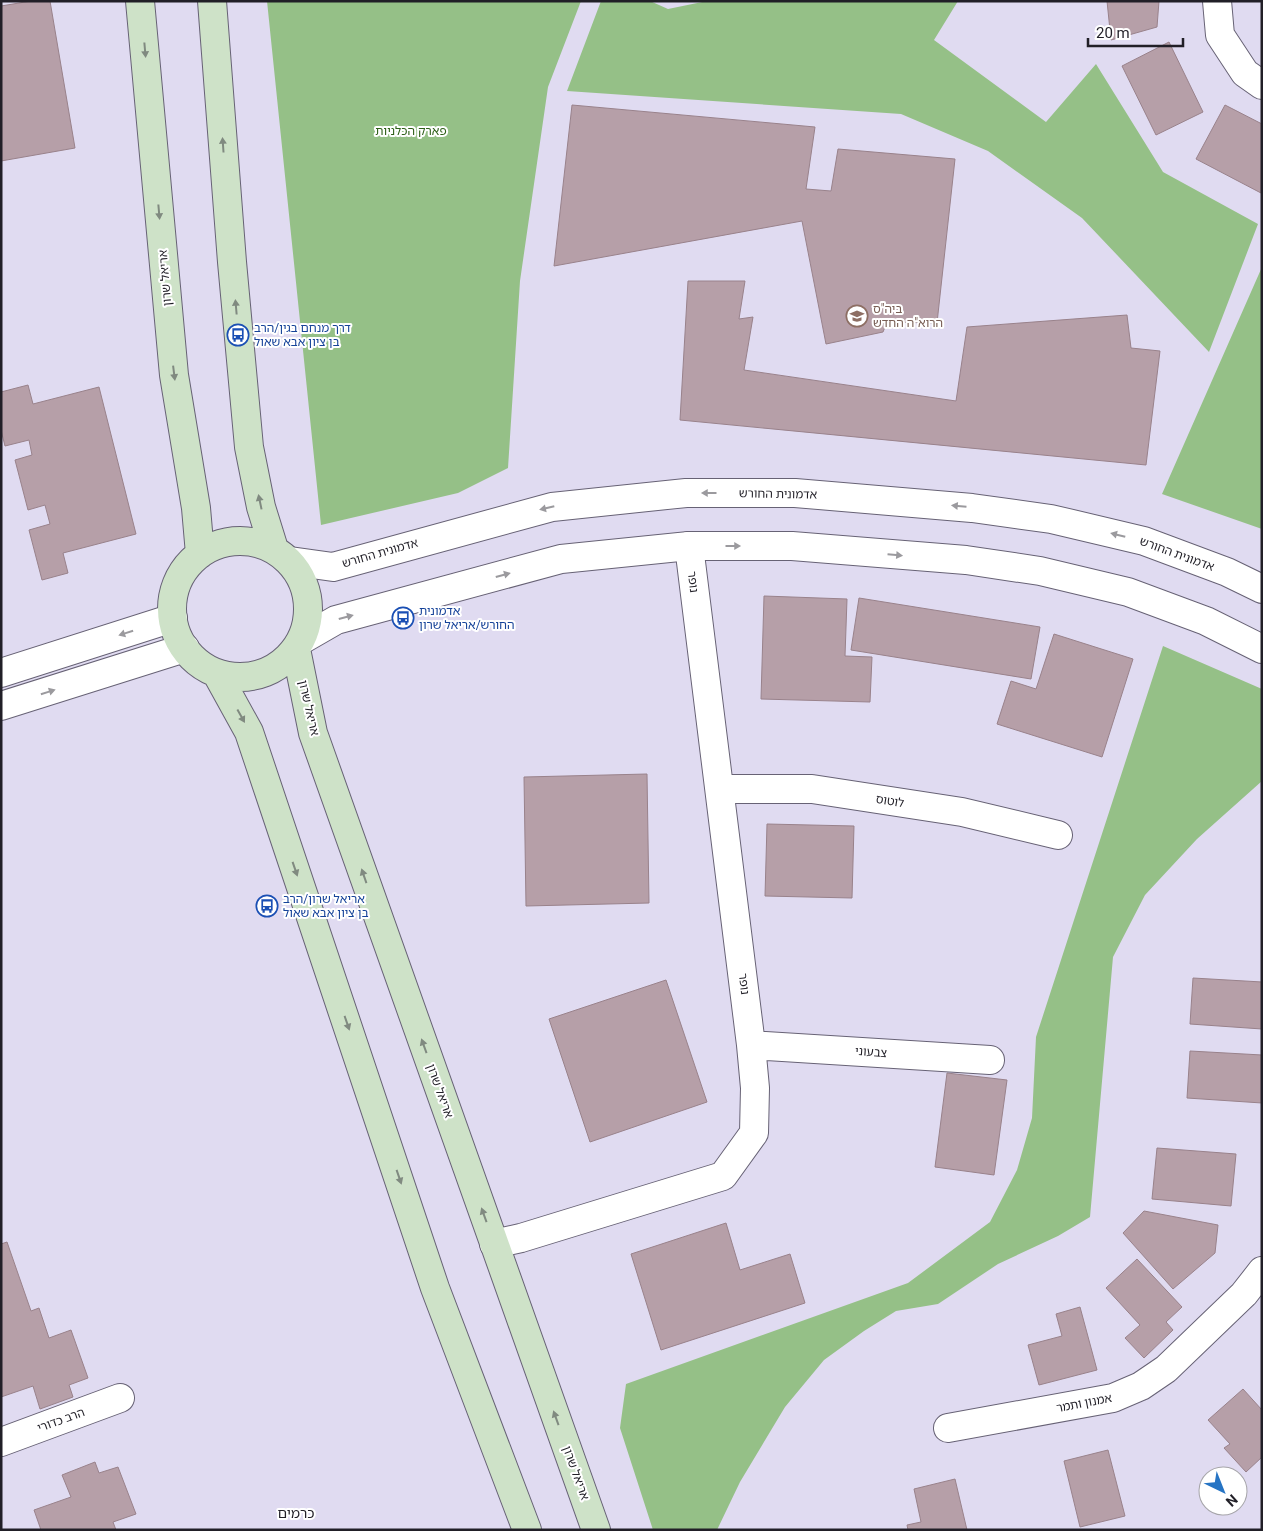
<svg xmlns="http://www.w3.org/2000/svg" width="1263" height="1531" viewBox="0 0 1263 1531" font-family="Roboto,'Noto Sans Hebrew',sans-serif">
	<rect width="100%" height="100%" fill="#e0dbf1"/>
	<path fill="#95c087" d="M267 1H581L548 87 520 281 508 468 458 493 321 525Z
		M601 1H650L668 9 707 1H958L934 40 1046 122 1096 64 1163 172 1258 224 1209 352 1082 218 988 151 901 114 567 91Z
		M1262 267V529L1162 494Z
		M1163 646 1262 689V781L1197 839 1145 895 1113 957 1090 1217 1058 1236 998 1264 938 1304 896 1311 864 1331 824 1360 785 1407 740 1482 717 1530H653L620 1428 626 1384 908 1283 990 1222 1017 1170 1032 1118 1036 1037Z"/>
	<path fill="#b69fa8" stroke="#99828b" d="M31 1H50L75 148 1 161V6Z
		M1107 1H1159L1157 27 1111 40Z
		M1169 42 1203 112 1156 135 1122 66Z
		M572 105 815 127 806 189 831 191 838 149 955 159 937 323 887 322 883 332 826 344 802 221 554 266Z
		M1225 105 1262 124 1261 193 1196 159Z
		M688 281H745L739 319 753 317 744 370 956 401 967 327 1127 315 1131 348 1160 351 1146 465 680 420Z
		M28 385 33 404 99 387 136 534 63 553 68 573 42 580 29 530 50 524 45 505 28 510 15 460 32 455 29 440 5 446 1 430V392Z
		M764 596 847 599 845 656 872 657 870 702 761 699Z
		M859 598 1040 627 1031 679 851 650Z
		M1054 634 1133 659 1102 757 997 724 1011 681 1036 689Z
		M647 774 649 903 526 906 524 777Z
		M767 824 854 826 852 898 765 896Z
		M1193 978 1262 982V1029L1190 1024Z
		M666 980 707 1102 590 1142 549 1019Z
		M1190 1051 1262 1055V1103L1187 1098Z
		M947 1073 1007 1080 994 1175 935 1167Z
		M1157 1148 1236 1154 1231 1206 1152 1199Z
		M1144 1211 1218 1225 1215 1253 1173 1289 1123 1233Z
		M726 1223 740 1270 790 1254 805 1303 661 1350 631 1254Z
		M7 1242 31 1311 39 1308 49 1338 71 1330 88 1378 69 1385 73 1397 40 1409 33 1386 1 1397V1244Z
		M1137 1259 1182 1307 1166 1322 1173 1330 1144 1358 1125 1338 1140 1325 1106 1288Z
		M1080 1307 1097 1370 1039 1385 1028 1345 1062 1336 1056 1314Z
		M1243 1389 1262 1410V1457L1246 1472 1224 1448 1230 1444 1208 1420Z
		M1108 1450 1125 1516 1080 1527 1064 1461Z
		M95 1462 99 1473 118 1467 136 1514 113 1522 116 1530H41L34 1510 71 1497 62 1475Z
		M955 1479 967 1530H908L907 1525 921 1522 914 1489Z"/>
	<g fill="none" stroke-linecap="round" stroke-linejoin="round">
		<g stroke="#676275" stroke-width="30">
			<path id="minor" d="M1217 1 1220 35 1245 73 1262 85
				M720 789H812L962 812 1058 835
				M751 1045 990 1060
				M494 1244 521 1238 723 1176 754 1133 755 1088 751 1045 689 546
				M948 1428 1113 1398 1141 1386 1166 1369 1244 1294 1262 1271
				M1 1442 120 1398"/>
		</g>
		<g stroke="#676275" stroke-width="30">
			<path id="tertiary" d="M290 561 333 567 552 507 686 493H795L972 508 1051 519 1144 541 1227 572 1262 589
				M303 639 336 620 561 559 689 546H792L966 560 1040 571 1128 592 1206 621 1262 649
				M1 673 173 618
				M1 706 185 648"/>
		</g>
		<g stroke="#676275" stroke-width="30">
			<path id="secondary" d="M140 1 174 375 196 508 200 554
				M212 1 232 262 249 447 261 507 274 549
				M172 609a68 68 0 1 1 136 0a68 68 0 1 1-136 0Z
				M296 649 313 733 596 1530
				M217 674 249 732 435 1288 527 1530"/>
		</g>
		<use href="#minor" stroke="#fff" stroke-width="28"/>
		<use href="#tertiary" stroke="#fff" stroke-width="28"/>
		<use href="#secondary" stroke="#cee2c8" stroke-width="28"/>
	</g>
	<defs><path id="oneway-solid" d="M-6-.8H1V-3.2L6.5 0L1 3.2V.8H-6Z" transform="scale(1.25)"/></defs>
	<g fill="#808a80">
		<use href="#oneway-solid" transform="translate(145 50) rotate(85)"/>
		<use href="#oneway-solid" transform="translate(223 145) rotate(-94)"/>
		<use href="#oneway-solid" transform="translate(159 212) rotate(85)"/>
		<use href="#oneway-solid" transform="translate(236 307) rotate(-95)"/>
		<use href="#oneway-solid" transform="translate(174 373) rotate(83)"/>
		<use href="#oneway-solid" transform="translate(260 502) rotate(-102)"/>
		<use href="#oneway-solid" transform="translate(241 716) rotate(61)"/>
		<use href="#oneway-solid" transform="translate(295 869) rotate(71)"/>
		<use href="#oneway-solid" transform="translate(364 876) rotate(-109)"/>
		<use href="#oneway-solid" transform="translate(347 1023) rotate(71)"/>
		<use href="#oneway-solid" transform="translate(424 1046) rotate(-110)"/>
		<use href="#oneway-solid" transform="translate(399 1177) rotate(71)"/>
		<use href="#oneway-solid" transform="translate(484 1215) rotate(-110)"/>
		<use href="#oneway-solid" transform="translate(556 1418) rotate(-110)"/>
	</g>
	<g fill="#9b9a9e">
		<use href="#oneway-solid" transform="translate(709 493) rotate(180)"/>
		<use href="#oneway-solid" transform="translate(959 506) rotate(-175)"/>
		<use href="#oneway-solid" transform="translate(547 508) rotate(167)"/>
		<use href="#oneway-solid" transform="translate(1118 535) rotate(-166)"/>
		<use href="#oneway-solid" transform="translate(733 546)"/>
		<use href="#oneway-solid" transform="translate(895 555) rotate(5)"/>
		<use href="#oneway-solid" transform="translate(503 575) rotate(-15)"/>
		<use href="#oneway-solid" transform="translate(346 617) rotate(-15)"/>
		<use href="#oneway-solid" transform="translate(126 633) rotate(162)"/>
		<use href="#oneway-solid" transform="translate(48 692) rotate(-18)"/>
	</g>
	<defs>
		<g id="school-ring" transform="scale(1.125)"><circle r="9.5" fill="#fff" stroke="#8d6e63" stroke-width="1.5"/><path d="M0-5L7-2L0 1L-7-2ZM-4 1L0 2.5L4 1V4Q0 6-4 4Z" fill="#8d6e63"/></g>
		<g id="bus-ring" transform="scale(1.125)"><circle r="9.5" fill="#fff" stroke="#1a4fb4" stroke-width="1.5"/><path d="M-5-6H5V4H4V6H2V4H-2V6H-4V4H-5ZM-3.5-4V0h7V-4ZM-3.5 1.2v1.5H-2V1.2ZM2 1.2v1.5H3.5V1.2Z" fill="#1a4fb4"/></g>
	</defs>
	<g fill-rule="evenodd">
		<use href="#school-ring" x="857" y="316"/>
		<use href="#bus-ring" x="238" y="335"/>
		<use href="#bus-ring" x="403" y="618"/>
		<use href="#bus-ring" x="267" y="906"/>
	</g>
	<g text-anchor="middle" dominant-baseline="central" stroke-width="4" stroke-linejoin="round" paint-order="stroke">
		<g font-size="12" fill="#2d5f17" stroke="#fff">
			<text x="411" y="131">פארק הכלניות</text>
		</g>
		<g font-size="12" fill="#211f27" stroke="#fff">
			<text transform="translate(165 278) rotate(-95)">אריאל שרון</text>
			<text transform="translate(778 494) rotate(1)">אדמונית החורש</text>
			<text transform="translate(380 553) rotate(-16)">אדמונית החורש</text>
			<text transform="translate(1177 554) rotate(20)">אדמונית החורש</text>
			<text transform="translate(693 582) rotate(83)">נופר</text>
			<text transform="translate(309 708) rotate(77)">אריאל שרון</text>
			<text transform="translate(890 801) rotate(9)">לוטוס</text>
			<text transform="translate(744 984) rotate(83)">נופר</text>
			<text transform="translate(871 1052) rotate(4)">צבעוני</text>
			<text transform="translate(440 1091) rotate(70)">אריאל שרון</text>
			<text transform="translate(1084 1403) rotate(-11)">אמנון ותמר</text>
			<text transform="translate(61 1420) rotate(-20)">הרב כדורי</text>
			<text transform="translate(576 1473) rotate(70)">אריאל שרון</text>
		</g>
		<g font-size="12" fill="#785e54" stroke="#fff" text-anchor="start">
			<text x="873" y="309">ביה"ס<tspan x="873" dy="14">הרוא"ה החדש</tspan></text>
		</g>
		<g font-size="12" fill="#164399" stroke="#fff" text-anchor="start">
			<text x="254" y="328">דרך מנחם בגין/הרב<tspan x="254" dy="14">בן ציון אבא שאול</tspan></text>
			<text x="419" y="611">אדמונית<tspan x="419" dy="14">החורש/אריאל שרון</tspan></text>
			<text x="283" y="899">אריאל שרון/הרב<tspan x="283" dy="14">בן ציון אבא שאול</tspan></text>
		</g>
		<g font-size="14" fill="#211f27" stroke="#fff">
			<text x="296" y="1513">כרמים</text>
		</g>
	</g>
	<rect width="1263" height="1531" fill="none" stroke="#211f27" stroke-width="5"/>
	<g transform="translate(1223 1491) rotate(137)"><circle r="24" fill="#ffffff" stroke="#a6a5a9"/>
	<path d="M0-4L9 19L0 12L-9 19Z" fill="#2674c4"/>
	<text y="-8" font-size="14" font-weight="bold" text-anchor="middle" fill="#211f27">N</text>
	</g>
	<path d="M1088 38v8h95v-8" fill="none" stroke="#211f27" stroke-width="2.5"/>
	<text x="1096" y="38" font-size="15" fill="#211f27" stroke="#ffffff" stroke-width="4" paint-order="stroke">20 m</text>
</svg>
